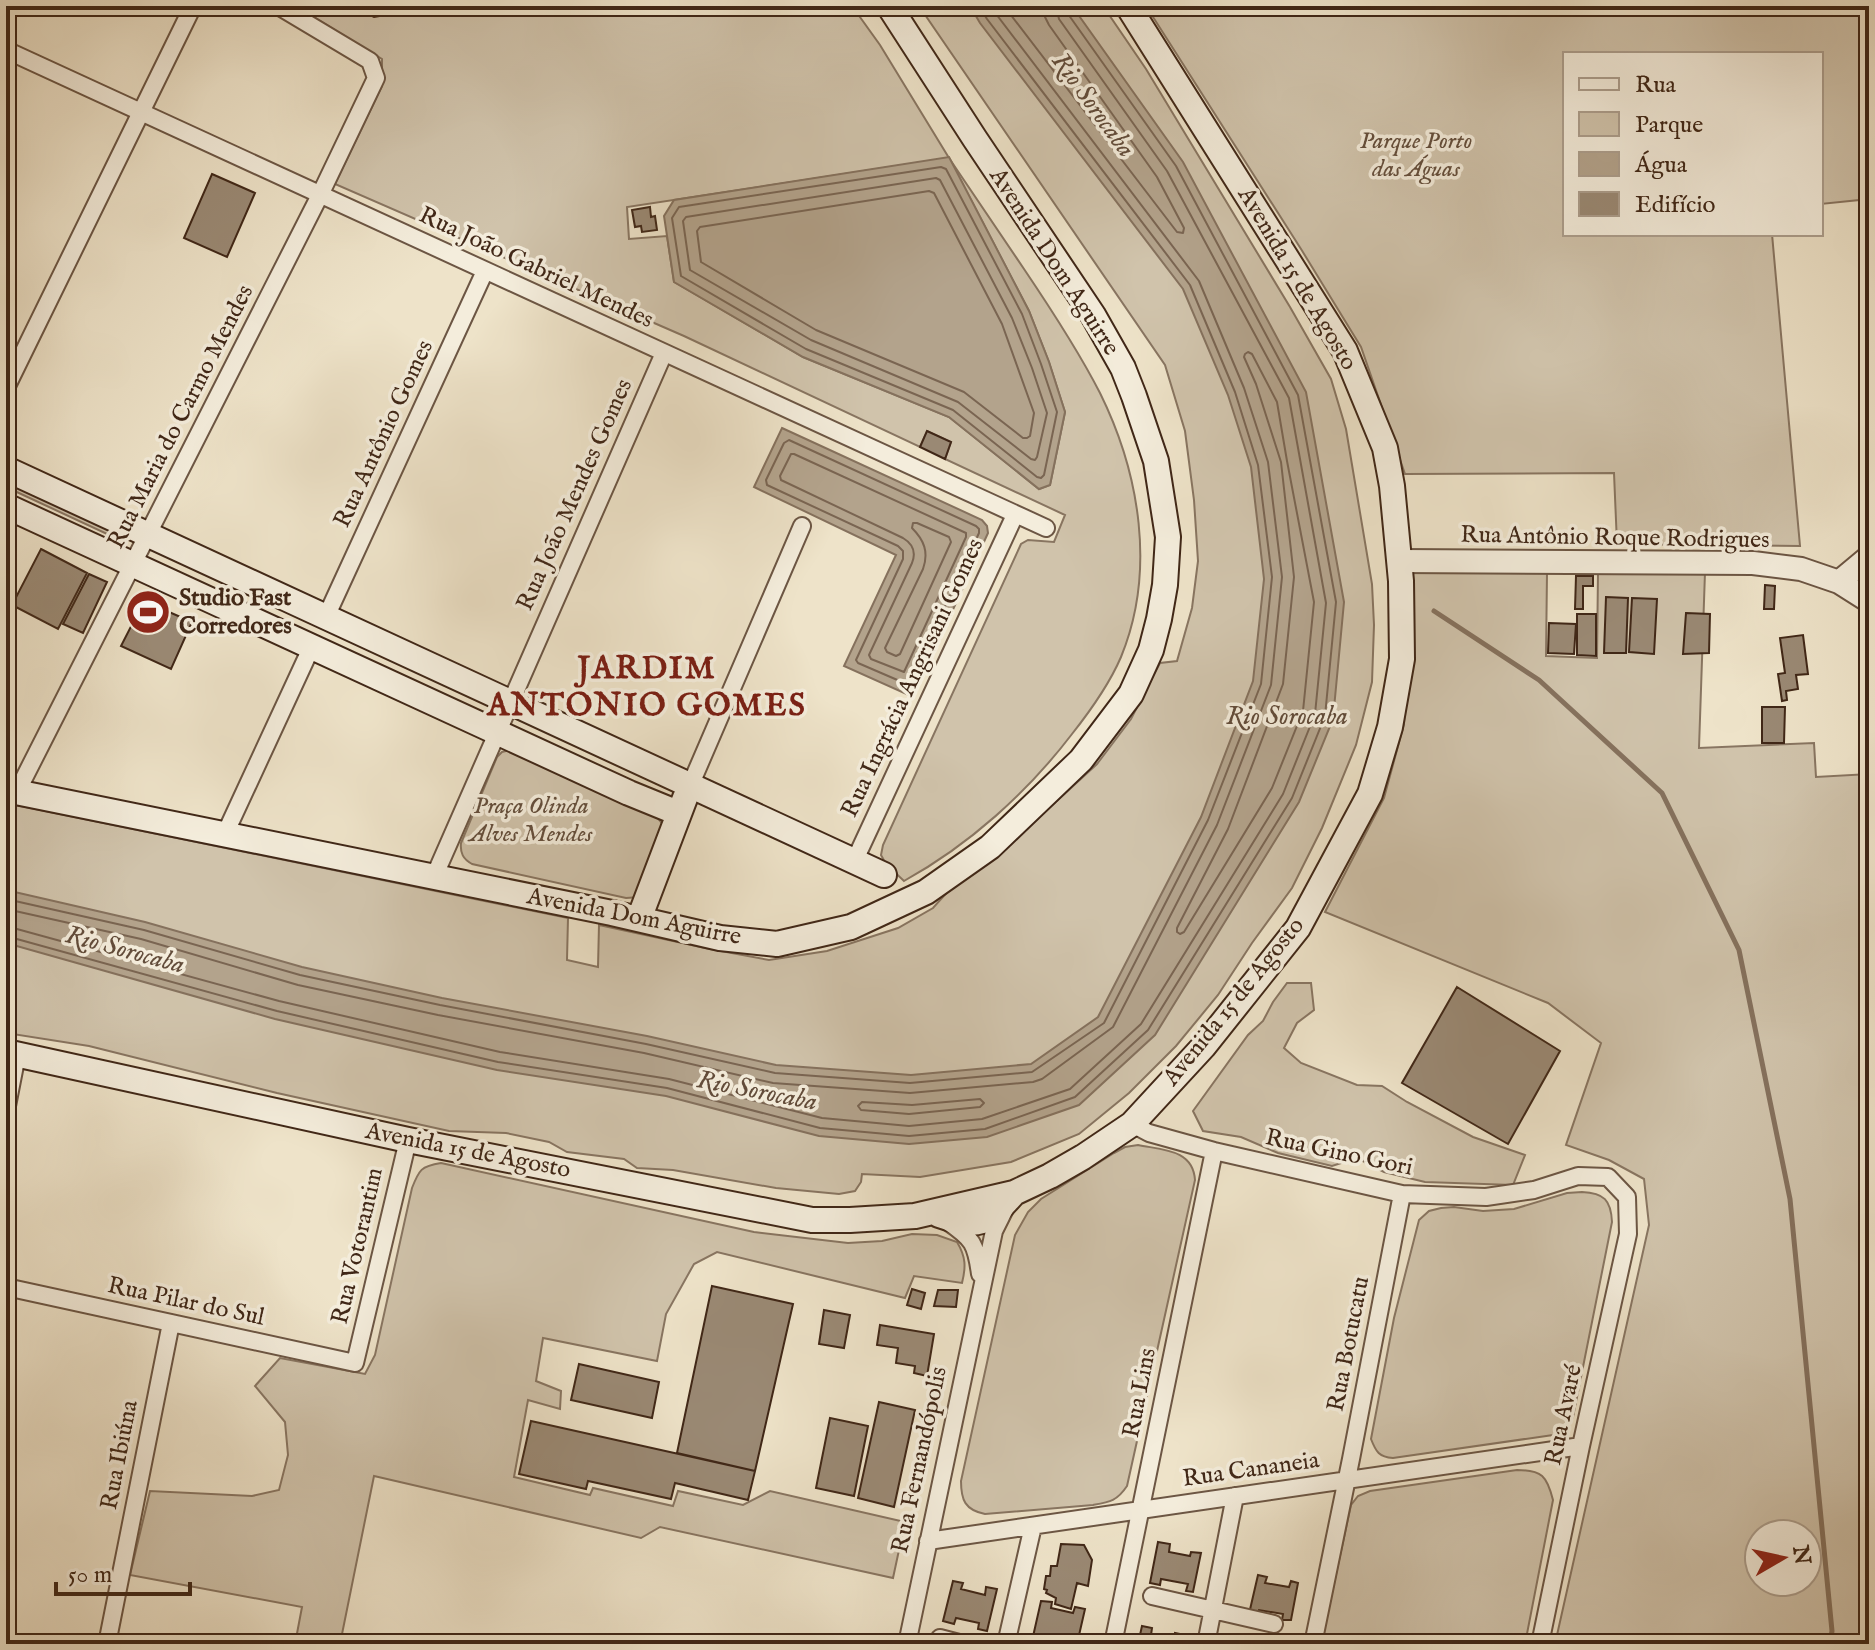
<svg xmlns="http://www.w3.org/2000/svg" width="1875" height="1650" viewBox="0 0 1875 1650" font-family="'IM FELL English',serif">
	<rect width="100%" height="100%" fill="#eee3c9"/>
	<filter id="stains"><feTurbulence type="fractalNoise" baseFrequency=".0025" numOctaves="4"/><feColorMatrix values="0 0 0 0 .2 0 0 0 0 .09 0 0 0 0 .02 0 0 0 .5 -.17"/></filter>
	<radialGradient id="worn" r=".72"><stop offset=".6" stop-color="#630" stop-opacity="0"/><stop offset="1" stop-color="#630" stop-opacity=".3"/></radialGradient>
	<path fill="#d0c3ab" stroke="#887561" stroke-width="2" fill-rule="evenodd" d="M296 6H852L880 45 949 158 627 207 629 239 667 236 674 282 803 357 949 417 1039 489 1050 485 1065 412 1049 362 1029 311 949 158C974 195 999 232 1024 269 1051 309 1078 350 1100 393 1140 474 1156 572 1121 657 1109 685 1091 710 1072 734 1027 793 969 845 904 881L886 864 881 855 883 845 1021 544 1028 540 1054 542 1065 515 945 459 951 442 927 431 920 447 684 336 335 184 382 86V59Z
		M919 6H1103L1146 69 1290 307 1331 379 1346 429 1372 584 1374 625 1372 682 1356 745 1322 828 1292 888 1252 943 1218 995 1176 1046 1129 1093 1079 1134 1011 1162 920 1177 862 1174 861 1182 855 1191 839 1194 776 1188 673 1170 637 1168 624 1159 567 1152 549 1142 506 1133 449 1131 277 1093 89 1046 6 1033V803L568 918 567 960 598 967 599 925 710 949 769 960 827 951 898 928 933 908 950 889 1035 821 1097 764 1131 719 1160 663 1177 661 1192 608 1198 561 1194 500 1185 431 1165 365Z
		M1146 6H1869V199L1821 204V54H1565V234H1772L1800 546 1617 544 1614 473 1405 474 1361 347 1301 249Z
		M6 475 129 537 127 541 120 540 6 487Z
		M1417 571 1547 573 1546 656 1597 658 1598 572H1705L1699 748 1814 743 1816 777 1869 774V1644H1555L1649 1225 1644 1179 1609 1160 1566 1145 1601 1043 1548 1003 1325 912 1384 798 1404 724 1407 660 1406 579ZM1759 1534H1807V1582H1759Z
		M510 750 656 816 664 826 640 897 626 898 472 864C463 859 460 853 461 843L497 757 502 752Z
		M1287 983H1311L1314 1010 1297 1023 1284 1048 1301 1063 1357 1085 1382 1086 1407 1102 1473 1137 1525 1155 1513 1185 1425 1182 1384 1172 1357 1158 1332 1166 1278 1153 1241 1137 1203 1131 1193 1111 1248 1035 1263 1021 1273 1002Z
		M1138 1145C1162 1150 1193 1149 1195 1180L1127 1486C1117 1501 1110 1502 1093 1505L985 1514C965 1510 961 1500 961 1481L1015 1235 1028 1212 1041 1199 1114 1153 1125 1147Z
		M441 1163 754 1232 848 1243 882 1241 912 1234 937 1235 957 1242C966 1257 966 1267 962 1283L914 1276 905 1298 717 1252 694 1264 666 1314 657 1361 543 1338 536 1381 561 1391 560 1409 528 1400 514 1477 590 1495 593 1488 673 1506 678 1491 743 1505 770 1491 905 1522 893 1578 660 1527 641 1538 374 1476 340 1644H295L302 1607 130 1575 150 1491 252 1496 279 1490 288 1455 285 1422 255 1386 280 1358 365 1374 375 1355 412 1188C419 1170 421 1166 441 1163Z
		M1582 1192C1604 1193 1611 1200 1612 1222L1573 1417 1564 1428 1553 1435 1393 1458C1379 1457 1376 1452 1371 1439L1394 1318 1419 1220 1429 1211 1441 1208 1454 1207 1483 1211 1514 1209 1567 1193Z
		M1517 1470C1542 1470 1547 1476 1553 1500L1525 1644H1321L1351 1505 1358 1496 1370 1491Z"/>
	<path fill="#b3a38c" stroke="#85715d" stroke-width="2" d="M970 6H1072L1183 162 1306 392 1344 602 1333 719 1299 802 1155 1035 1079 1105 987 1137 909 1144 819 1136 666 1096 497 1070 275 1019 6 943V890L145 922 302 967 442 998 647 1036 776 1065 911 1075 1031 1064 1098 1017 1201 817 1253 681 1264 579 1251 467 1228 395 1183 289 980 23Z
		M949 157 1029 311 1049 362 1065 412 1050 485 1039 489 949 417 803 357 674 282 664 216 674 200Z
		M782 428 982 520 987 526 988 533 913 697 844 666 896 555 754 487Z"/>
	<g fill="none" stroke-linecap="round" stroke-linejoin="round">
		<path stroke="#7a6552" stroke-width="2" d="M1004 6 1177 232 1183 233 1184 228 1157 177 1049 25 1045 17 1044 6
			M941 167 946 169 1022 314 1041 364 1057 412 1044 475 1041 478 1037 477 953 410 806 349 681 276 672 218 679 207Z
			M936 178 940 180 1012 318 1032 368 1047 413 1037 457 1035 460 1031 459 958 402 811 340 690 270 683 221 686 217Z
			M929 191 934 193 1002 324 1034 413 1030 436 1027 438H1023L964 392 816 330 701 262 697 231 700 227Z
			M1248 352 1252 354 1277 402 1287 461 1314 602 1303 711 1272 788 1184 932 1180 934 1177 932V928L1228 829 1283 684 1294 577 1281 462 1256 384 1244 357 1245 354Z
			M789 440 976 526 979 529V533L909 685 858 663 856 660 903 559V551L898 546 767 485 766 480 784 443Z
			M791 454H794L966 533V537L904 672 871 659 869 655 912 563C916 553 913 544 903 538L781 480 780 476Z
			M913 523H917L949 537 951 542 900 654 896 656 887 652 885 648 923 569C929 552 924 540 912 528Z
			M6 899 144 930 300 975 440 1005 646 1044 775 1073 910 1083 1032 1072 1104 1023 1208 820 1261 684 1272 577 1258 465 1235 392 1190 285 987 19 979 6
			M6 909 141 939 298 985 438 1015 644 1053 773 1083 910 1093 1033 1082 1042 1079 1113 1027 1217 825 1271 685 1282 577 1268 462 1244 388 1199 281 990 6
			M6 926 279 1001 500 1052 669 1079 822 1118 909 1126 982 1119 1070 1089 1141 1024 1283 794 1315 714 1326 603 1289 398 1167 171 1059 19 1056 6
			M6 936 277 1011 498 1062 667 1088 820 1128 909 1136 985 1129 1075 1097 1148 1030 1292 798 1325 716 1336 602 1298 395 1176 166 1068 14 1066 6
			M980 1099 984 1103 980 1107 909 1114 861 1110 858 1106 862 1102 912 1105Z"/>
		<path stroke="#85715d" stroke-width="5" d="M1434 611 1539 680 1662 793 1739 950 1790 1199 1832 1631 1830 1644"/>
	</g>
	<path fill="#9a8974" stroke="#402717" stroke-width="2" d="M360 6H393L385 15 374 17 364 12Z
		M212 174 255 193 227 257 184 238Z
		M650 207 651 217 655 216 657 230 642 232 641 226 635 227 632 210Z
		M927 431 951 442 945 459 920 447Z
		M41 549 87 573 58 629 12 605Z
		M89 574 107 582 83 633 63 624Z
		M1576 576H1593V586H1583V609H1575Z
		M1765 585 1775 586 1774 609H1764Z
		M1606 597 1628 598 1626 653H1604Z
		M1632 598 1657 599 1654 654 1629 652Z
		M144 601 192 622 171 669 121 646Z
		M1686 613 1710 614 1709 653 1683 654Z
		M1577 614H1596V656L1577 655Z
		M1549 623 1576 624 1574 654 1548 653Z
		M1803 635 1808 674 1796 675 1798 689 1786 691 1787 700 1782 701 1778 674 1785 673 1780 638Z
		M1762 707H1785L1784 743H1762Z
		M1457 987 1560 1051 1508 1144 1402 1083Z
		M712 1286 793 1304 755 1471 677 1453Z
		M912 1289 925 1293 921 1309 907 1305Z
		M938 1290H958L956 1307 934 1306Z
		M824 1310 850 1315 844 1348 819 1344Z
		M880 1325 934 1334 927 1376 914 1373 915 1366 896 1363 898 1348 877 1345Z
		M579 1364 659 1382 652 1418 571 1400Z
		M879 1402 915 1410 894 1507 858 1498Z
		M830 1418 868 1426 854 1496 816 1488Z
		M531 1421 755 1471 748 1500 675 1483 671 1499 588 1481 586 1489 519 1474Z
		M1158 1542 1170 1544 1169 1552 1190 1556 1191 1552 1201 1553 1193 1592 1186 1591 1188 1584 1161 1579 1160 1585 1150 1583Z
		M1061 1544 1084 1545 1092 1560 1088 1586 1077 1583 1071 1609 1055 1604 1056 1598 1046 1593 1047 1590 1044 1589 1046 1576H1050L1051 1566H1057Z
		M1258 1575 1267 1577 1265 1583 1289 1587 1291 1581 1298 1583 1291 1620H1282L1283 1614 1259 1610 1257 1615 1249 1614Z
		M953 1581 963 1583 961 1589 985 1595 986 1587 997 1589 987 1631 978 1629 979 1623 956 1618 954 1624 943 1621Z
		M1041 1601 1052 1602 1051 1608 1073 1613 1075 1607 1085 1609 1077 1644H1065L1066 1642 1044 1636 1042 1643 1032 1641Z
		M1142 1626 1152 1628 1151 1635 1174 1639 1175 1633 1185 1635 1184 1644H1138Z"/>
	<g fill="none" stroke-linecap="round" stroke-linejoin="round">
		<g stroke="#6c5644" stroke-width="20">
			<path id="minor" d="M6 50 1046 528
				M6 388 193 6
				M326 617 485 271
				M690 786 802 526
				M17 792 320 195 376 78 370 61 278 6
				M225 834 312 646
				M854 862 1015 515
				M434 877 664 353
				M6 1111 17 1055
				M1132 1124 1149 1133 1214 1151 1402 1194 1486 1197 1534 1190 1578 1176 1608 1177 1627 1197 1628 1234 1581 1446 1540 1644
				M948 1222C973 1239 976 1244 980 1274
				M6 1287 355 1363 408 1140
				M928 1541 1581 1446
				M1152 1596 1274 1624
				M940 1638 963 1644
				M107 1644 171 1323
				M907 1644 994 1231 1005 1209
				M1006 1644 1033 1526
				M1113 1644 1214 1151
				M1206 1644 1235 1496
				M1313 1644 1351 1459 1402 1194"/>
		</g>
		<g stroke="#6c5644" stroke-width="26">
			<path id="tertiary" d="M1400 561 1753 563 1801 569 1839 582 1869 601
				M1839 582 1869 557"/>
		</g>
		<g stroke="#402717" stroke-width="28">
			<path id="secondary" d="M6 469 884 875
				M6 506 629 793 678 813
				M6 790 612 913 720 938 777 944 851 927 926 892 990 847 1081 760 1131 694 1151 650 1159 619 1165 585 1168 537 1156 461 1134 396 1123 368 1093 315 975 139 889 6
				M639 919 685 798
				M6 1052 408 1140 812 1220H850L915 1216 1014 1193 1050 1176 1083 1157 1132 1124 1204 1046 1298 928 1370 794 1390 727 1402 659 1401 581 1392 486 1385 448 1345 351 1128 6
				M939 1215C980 1229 986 1225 1014 1193"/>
		</g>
		<use href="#minor" stroke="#f4eddc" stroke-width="16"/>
		<use href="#tertiary" stroke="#f4eddc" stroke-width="22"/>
		<use href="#secondary" stroke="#f4eddc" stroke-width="24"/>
	</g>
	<defs>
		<g id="stadium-disc" transform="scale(2.3)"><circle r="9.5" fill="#8f2418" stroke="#f4eddc"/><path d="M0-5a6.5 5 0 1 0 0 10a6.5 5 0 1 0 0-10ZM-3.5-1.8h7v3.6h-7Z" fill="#fff"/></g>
	</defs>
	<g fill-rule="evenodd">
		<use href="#stadium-disc" x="148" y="612"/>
	</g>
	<g text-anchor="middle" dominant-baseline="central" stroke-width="7" stroke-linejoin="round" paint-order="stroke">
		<g font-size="24" font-style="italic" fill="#644e3c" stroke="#f4eddc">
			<text x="1416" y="141">Parque Porto<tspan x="1416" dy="28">das Águas</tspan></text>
			<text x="531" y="806">Praça Olinda<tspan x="531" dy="28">Alves Mendes</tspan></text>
		</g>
		<g font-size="24" fill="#402717" stroke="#f4eddc">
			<text transform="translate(1054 262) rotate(57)">Avenida Dom Aguirre</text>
			<text transform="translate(536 268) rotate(25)">Rua João Gabriel Mendes</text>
			<text transform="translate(1297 279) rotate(59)">Avenida 15 de Agosto</text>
			<text transform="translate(181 417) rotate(-63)">Rua Maria do Carmo Mendes</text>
			<text transform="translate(384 434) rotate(-65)">Rua Antônio Gomes</text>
			<text transform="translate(575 495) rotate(-66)">Rua João Mendes Gomes</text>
			<text transform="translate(1615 538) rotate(1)">Rua Antônio Roque Rodrigues</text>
			<text transform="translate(913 678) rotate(-65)">Rua Ingrácia Angrisani Gomes</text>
			<text transform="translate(634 917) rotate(11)">Avenida Dom Aguirre</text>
			<text transform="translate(1234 1002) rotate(-51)">Avenida 15 de Agosto</text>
			<text transform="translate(468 1151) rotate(11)">Avenida 15 de Agosto</text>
			<text transform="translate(1339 1153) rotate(12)">Rua Gino Gori</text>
			<text transform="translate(358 1246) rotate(-77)">Rua Votorantim</text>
			<text transform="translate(186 1302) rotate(12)">Rua Pilar do Sul</text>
			<text transform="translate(1349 1344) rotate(-79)">Rua Botucatu</text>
			<text transform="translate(1140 1393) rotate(-79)">Rua Lins</text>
			<text transform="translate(1564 1415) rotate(-78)">Rua Avaré</text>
			<text transform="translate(120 1455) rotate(-79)">Rua Ibiúna</text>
			<text transform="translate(920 1460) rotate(-78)">Rua Fernandópolis</text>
			<text transform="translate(1251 1470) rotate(-8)">Rua Cananeia</text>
		</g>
		<g font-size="24" font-weight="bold" fill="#402717" stroke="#f4eddc" text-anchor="start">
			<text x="179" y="598">Studio Fast<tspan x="179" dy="28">Corredores</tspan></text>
		</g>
		<g font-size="26" font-style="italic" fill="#624c3a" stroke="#f4eddc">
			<text transform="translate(1093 105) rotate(54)">Rio Sorocaba</text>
			<text x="1287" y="716">Rio Sorocaba</text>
			<text transform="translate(125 950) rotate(15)">Rio Sorocaba</text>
			<text transform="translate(757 1091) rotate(11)">Rio Sorocaba</text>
		</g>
		<g font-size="32" font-weight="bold" letter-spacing="2" fill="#7a1f14" stroke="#f4eddc">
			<text x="647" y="669">JARDIM<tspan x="647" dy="37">ANTONIO GOMES</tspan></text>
		</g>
	</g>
	<rect width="1875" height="1650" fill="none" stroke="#eee3c9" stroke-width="32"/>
	<rect x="8" y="8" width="1859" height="1634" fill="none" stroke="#402717" stroke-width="4"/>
	<rect x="16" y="16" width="1843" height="1618" fill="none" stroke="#402717" stroke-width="2"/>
	<rect x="1563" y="52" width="260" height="184" fill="#f4eddc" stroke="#ac9e8d" stroke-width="2"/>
	<rect x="1579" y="78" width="40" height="12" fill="#f4eddc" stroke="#ac9e8d" stroke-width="2"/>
	<text x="1635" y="92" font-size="24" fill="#402717">Rua</text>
	<rect x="1579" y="112" width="40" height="24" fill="#d0c3ab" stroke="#ac9e8d" stroke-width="2"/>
	<text x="1635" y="132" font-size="24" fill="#402717">Parque</text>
	<rect x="1579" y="152" width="40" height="24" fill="#b3a38c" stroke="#ac9e8d" stroke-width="2"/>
	<text x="1635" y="172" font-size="24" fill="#402717">Água</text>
	<rect x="1579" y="192" width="40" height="24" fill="#9a8974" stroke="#ac9e8d" stroke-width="2"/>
	<text x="1635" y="212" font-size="24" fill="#402717">Edifício</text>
	<g transform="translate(1783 1558) rotate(81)"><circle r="38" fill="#f4eddc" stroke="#ac9e8d" stroke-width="2"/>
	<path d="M0-6L14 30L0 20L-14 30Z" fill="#8f2418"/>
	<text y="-12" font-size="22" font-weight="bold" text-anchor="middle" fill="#402717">N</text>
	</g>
	<path d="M56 1582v12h134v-12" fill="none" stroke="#402717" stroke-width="4"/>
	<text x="68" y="1582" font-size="24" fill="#402717" stroke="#f4eddc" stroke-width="6" paint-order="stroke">50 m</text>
	<rect width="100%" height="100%" filter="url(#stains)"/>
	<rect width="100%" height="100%" fill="url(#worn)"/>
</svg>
